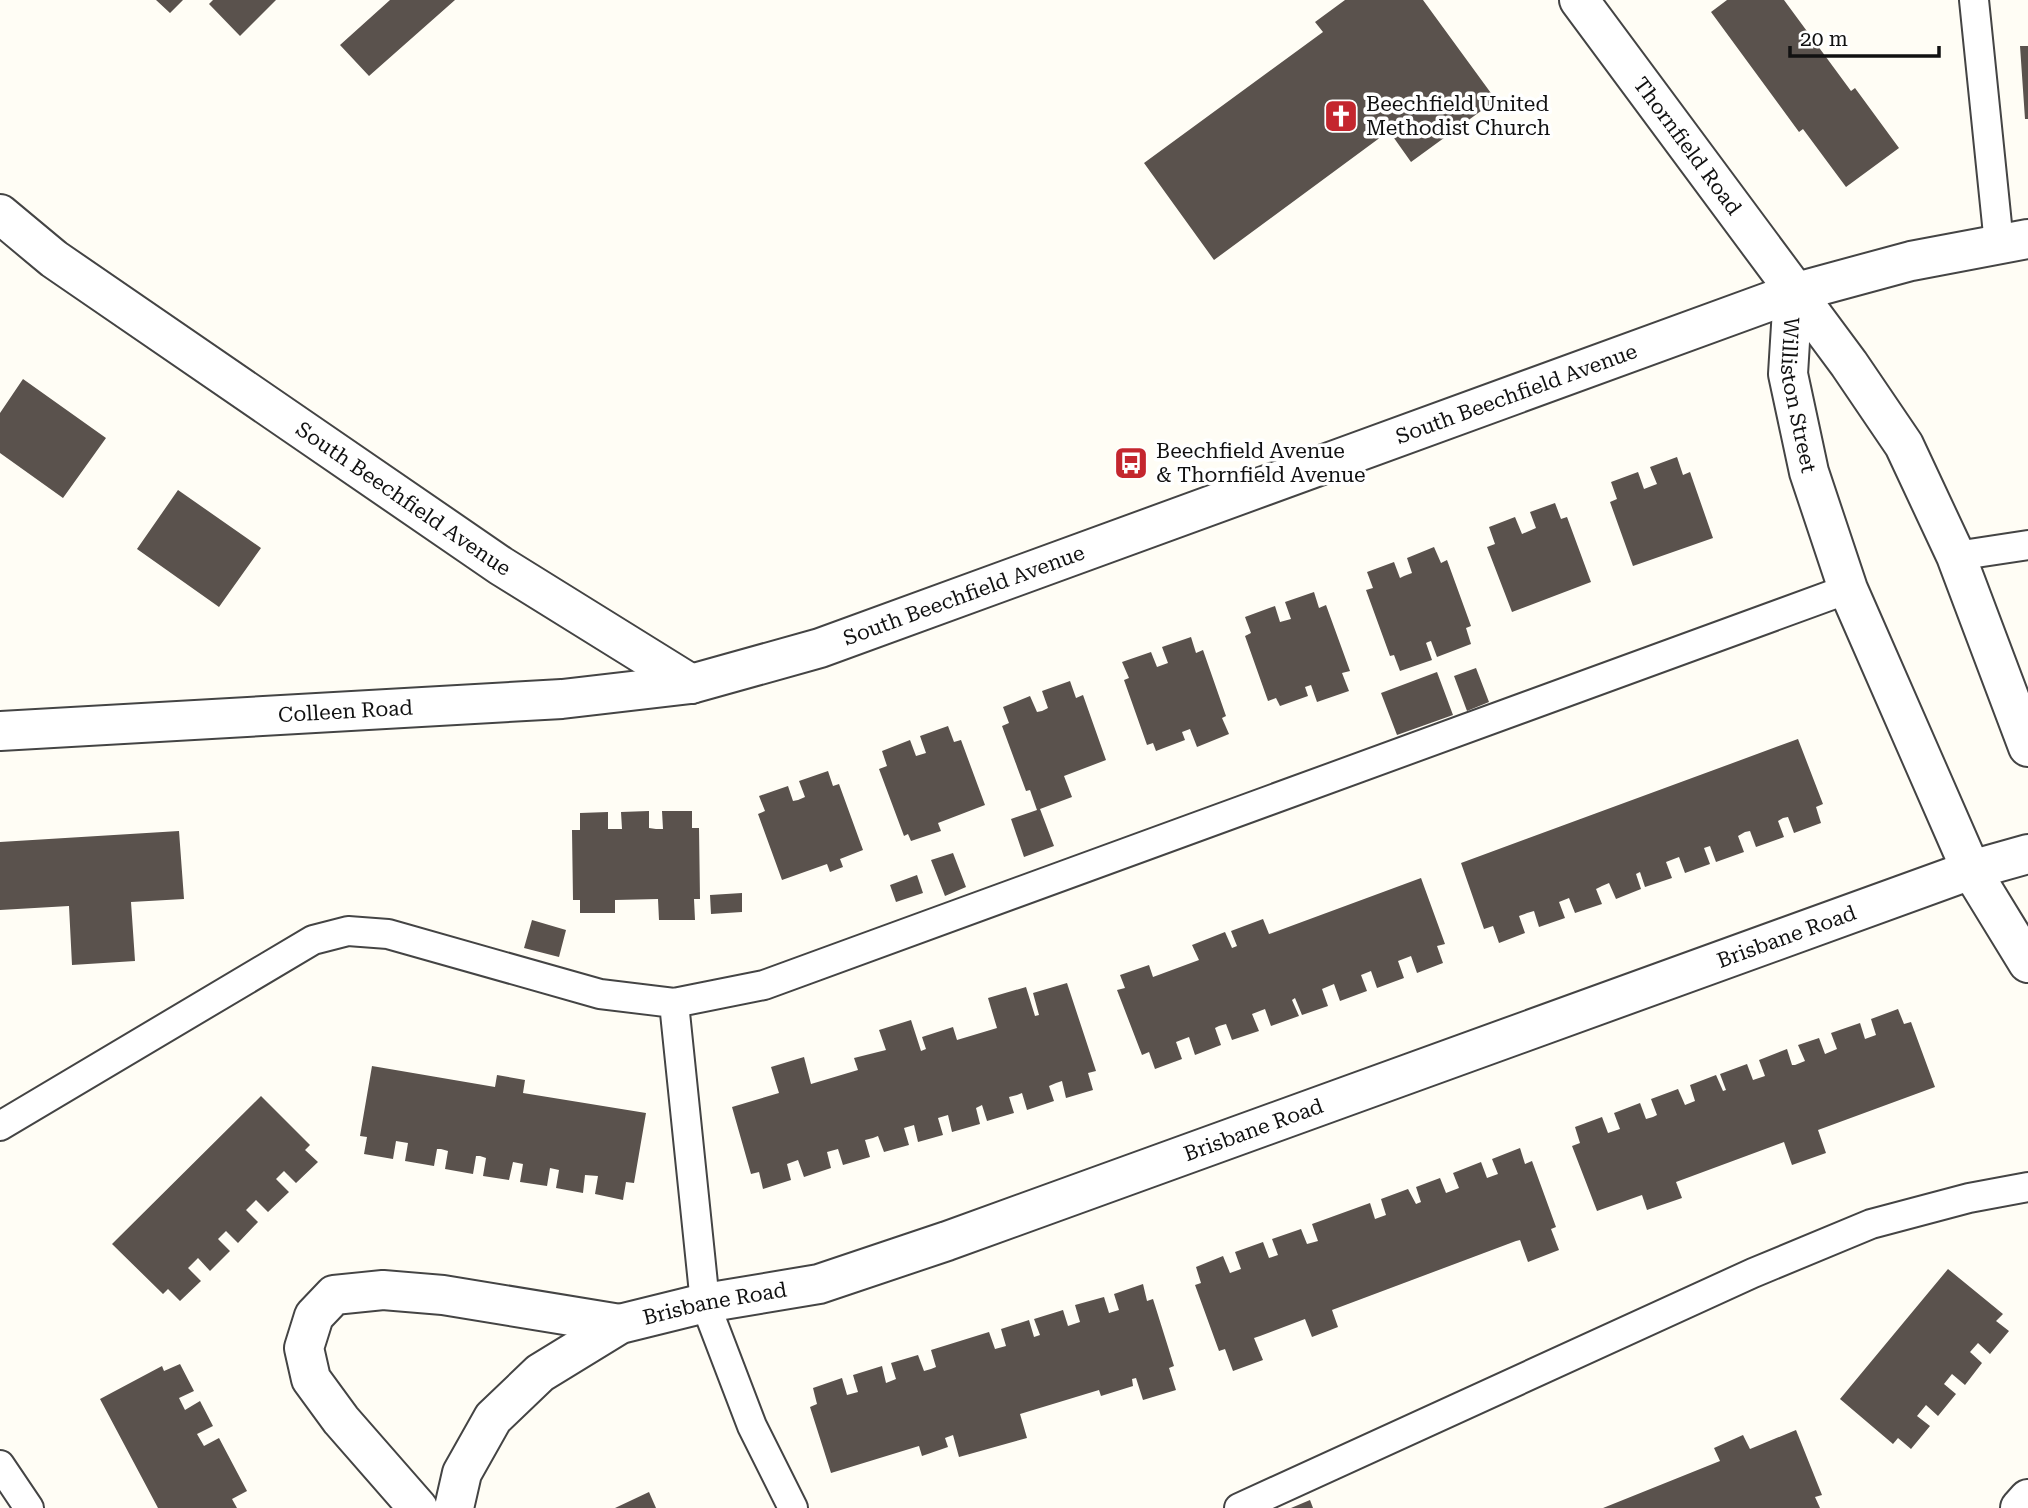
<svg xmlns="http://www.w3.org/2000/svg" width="2028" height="1508" viewBox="0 0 2028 1508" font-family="'Roboto Serif',serif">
	<rect width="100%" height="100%" fill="#fffdf5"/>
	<path fill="#5a524d" d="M156 0H183L170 13Z
		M213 0H276L240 36 209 4Z
		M390 0H455L369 76 340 45Z
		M1345 0H1423L1496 100 1411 162 1389 131 1214 260 1144 163 1323 32 1315 22Z
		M1727 0H1784L1851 91 1855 88 1899 148 1846 187 1803 129 1799 132 1711 12Z
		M2020 46H2028V119H2025Z
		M23 379 106 438 63 498 0 453V413Z
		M1677 457 1683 475 1690 472 1713 538 1633 566 1610 502 1617 499 1611 482 1638 472 1644 489 1657 484 1650 467Z
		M178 490 261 548 219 607 137 549Z
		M1555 503 1561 519 1567 517 1591 582 1512 612 1487 547 1495 544 1489 527 1515 517 1522 534 1536 528 1530 512Z
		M1434 547 1441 563 1447 560 1471 626 1466 628 1471 644 1437 657 1431 641 1428 642 1426 643 1432 660 1400 671 1394 655 1390 656 1366 590 1373 588 1367 572 1394 562 1400 578 1404 576 1412 573 1407 558Z
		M1314 592 1319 608 1326 605 1350 671 1342 673 1349 691 1317 702 1311 685 1305 687 1308 696 1280 706 1276 698 1268 701 1245 636 1251 633 1245 617 1275 606 1280 622 1291 619 1285 602Z
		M1191 637 1196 653 1203 650 1226 716 1222 718 1229 734 1197 747 1190 729 1182 732 1185 740 1156 751 1153 743 1147 745 1124 680 1129 678 1122 662 1151 652 1157 667 1168 663 1162 647Z
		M1476 668 1489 702 1467 711 1454 676Z
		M1437 672 1453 715 1397 735 1381 693Z
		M1070 681 1076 698 1083 695 1106 760 1064 776 1072 797 1040 809 1054 846 1024 857 1011 819 1037 810 1030 790 1026 791 1002 726 1009 723 1003 707 1030 696 1037 712 1042 711 1048 708 1042 691Z
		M948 726 954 742 961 740 985 805 938 823 941 831 911 841 908 834 904 836 879 769 887 766 882 751 910 740 916 756 926 753 920 736Z
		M1798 739 1823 804 1816 807 1821 823 1794 833 1788 817 1783 818 1778 821 1784 837 1756 847 1750 831 1745 832 1738 836 1744 852 1716 862 1710 846 1704 848 1710 864 1685 873 1679 857 1666 862 1672 878 1645 887 1640 872 1636 874 1641 889 1616 899 1609 883 1602 886 1596 889 1602 904 1575 913 1569 898 1559 902 1565 918 1539 927 1534 911 1527 913 1519 916 1525 933 1499 943 1493 926 1484 929 1461 863Z
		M828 771 833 786 839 784 863 850 840 859 843 867 830 872 827 864 782 880 758 814 765 811 759 796 788 786 793 801 798 800 805 797 799 781Z
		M649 811V828L656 829H663L662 811H692V828H699L700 899H694L695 920H659L658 899 615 900V913H580V900H573L572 830H580V813L608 812V829H622L621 812Z
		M179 831 184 899 131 902 135 961 72 965 69 906 0 910V842Z
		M953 853 966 887 945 896 931 860Z
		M917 875 923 893 896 902 890 885Z
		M1421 878 1445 944 1437 946 1443 963 1417 973 1411 956 1398 961 1404 978 1377 988 1371 971 1361 975 1367 991 1340 1001 1334 984 1322 989 1328 1006 1302 1015 1295 998 1292 1000 1299 1016 1271 1026 1265 1009 1252 1014 1259 1031 1232 1040 1226 1024 1219 1026 1215 1028 1221 1045 1195 1055 1189 1037 1176 1042 1182 1059 1155 1069 1149 1052 1142 1055 1117 990 1125 988 1120 975 1149 965 1153 977 1199 960 1192 945 1225 932 1232 948 1237 946 1231 931 1263 919 1269 934Z
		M742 893V912L711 914 710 895Z
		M532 920 566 930 559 957 524 948Z
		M1067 983 1096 1071 1088 1073 1093 1090 1066 1098 1062 1081 1056 1083 1049 1086 1054 1101 1027 1110 1022 1093 1017 1095 1009 1097 1014 1113 987 1121 982 1105 976 1108 980 1124 952 1132 948 1115 938 1118 943 1135 918 1142 914 1125 904 1128 909 1145 884 1152 878 1136 873 1138 865 1140 870 1157 843 1165 838 1149 827 1152 831 1168 804 1177 798 1160 787 1164 791 1180 763 1189 759 1172 751 1174 732 1107 779 1093 771 1067 804 1057 811 1084 858 1070 854 1058 886 1050 879 1030 911 1020 921 1051 926 1049 922 1037 953 1027 957 1040 997 1028 988 998 1026 987 1035 1016 1039 1015 1033 993Z
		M1898 1009 1904 1024 1911 1022 1935 1087 1818 1130 1826 1153 1792 1165 1784 1142 1676 1182 1682 1198 1647 1210 1642 1195 1597 1211 1572 1146 1580 1143 1575 1127 1602 1117 1608 1133 1620 1129 1614 1113 1640 1103 1646 1119 1653 1117 1657 1115 1651 1099 1678 1089 1685 1105 1695 1101 1690 1085 1716 1075 1723 1091 1726 1090 1720 1074 1747 1064 1753 1080 1765 1076 1759 1060 1787 1049 1792 1065H1795L1805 1061 1798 1045 1819 1038 1825 1054 1837 1049 1831 1033 1860 1023 1865 1039 1876 1035 1871 1019Z
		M372 1066 495 1087 497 1075 525 1080 523 1093 646 1113 634 1183 626 1182 623 1200 595 1194 598 1176 585 1175 583 1193 556 1188 559 1170 550 1168 547 1186 520 1182 523 1164 513 1162 509 1180 483 1176 486 1158 480 1156H476L473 1174 445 1169 448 1151 441 1149H437L434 1166 405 1161 408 1143 396 1141 393 1159 364 1154 367 1137 360 1136Z
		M261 1096 310 1145 305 1150 318 1162 296 1183 284 1171 276 1179 289 1192 268 1212 256 1200 246 1210 258 1222 238 1243 226 1231 218 1239 230 1251 210 1271 198 1258 188 1268 201 1281 180 1301 168 1289 163 1294 112 1244Z
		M1520 1148 1525 1164 1532 1161 1556 1227 1551 1229 1559 1250 1528 1262 1520 1240 1516 1241 1332 1310 1338 1327 1312 1337 1305 1319 1260 1336 1254 1338 1263 1360 1233 1371 1225 1349 1219 1351 1195 1285 1201 1283 1196 1267 1223 1256 1230 1273 1241 1269 1235 1252 1263 1242 1269 1258 1278 1255 1272 1239 1301 1229 1307 1244 1318 1241 1312 1224 1370 1203 1375 1219 1386 1215 1381 1199 1408 1189 1416 1204 1421 1202 1416 1187 1440 1178 1446 1193 1459 1188 1453 1173 1481 1162 1487 1178 1498 1174 1492 1159Z
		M1948 1269 2003 1314 1996 1321 2009 1331 1990 1354 1978 1343 1970 1352 1982 1363 1965 1385 1952 1374 1944 1384 1956 1394 1938 1416 1926 1405 1917 1416 1930 1426 1911 1449 1898 1438 1893 1444 1840 1399Z
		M1143 1284 1147 1301 1153 1299 1174 1366 1169 1368 1176 1390 1143 1400 1136 1378 1132 1379 1133 1386 1101 1396 1099 1390 1020 1414 1027 1438 959 1457 953 1435 945 1438 948 1447 922 1456 919 1446 831 1473 810 1407 817 1404 813 1388 842 1378 847 1395 858 1392 853 1375 882 1366 886 1383 896 1379 891 1363 918 1355 924 1371 931 1369 936 1367 931 1350 989 1332 995 1349 1006 1346 1001 1329 1029 1320 1034 1337 1040 1335 1034 1319 1063 1310 1068 1326 1080 1322 1075 1305 1104 1297 1109 1313 1119 1310 1114 1294Z
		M180 1364 194 1391 179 1398 185 1410 200 1401 213 1426 197 1434 204 1446 219 1438 247 1491 232 1499 237 1508H158L100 1399 162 1366 164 1371Z
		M1796 1430 1822 1495 1815 1497 1820 1508H1603L1720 1461 1714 1448 1743 1435 1750 1449Z
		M649 1492 656 1508H615Z
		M1310 1500 1313 1508H1291Z"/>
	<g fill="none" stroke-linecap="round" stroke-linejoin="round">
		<g stroke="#444" stroke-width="32">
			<path id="service" d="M1974 0 1999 244
				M1956 556 2028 545
				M674 1003 705 1303 752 1426 793 1508
				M0 1126 313 940 348 931 388 934 600 994 674 1003 764 985 1848 589
				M0 1465 29 1508
				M1239 1508 1753 1273 1871 1224 1969 1198 2028 1187"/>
		</g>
		<g stroke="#444" stroke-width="42">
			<g id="minor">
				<path id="s1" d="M1579 0 1849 364 1904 445 1956 556 2028 747"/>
				<path id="s2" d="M0 214 54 259 501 566 691 684"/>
				<path id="s3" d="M1793 293 1788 374 1809 472 1848 589 1971 870 2028 963"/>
				<path d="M418 1508 341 1420 311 1379 304 1348 314 1316 334 1295 383 1290 443 1295 620 1324"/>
				<path id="s4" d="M454 1508 462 1473 493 1418 540 1373 620 1324 705 1303 819 1284 947 1241 1971 870 2028 854"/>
				<path d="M2020 1508 2028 1499"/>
			</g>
		</g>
		<g stroke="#444" stroke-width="42">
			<g id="tertiary">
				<path id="s5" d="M0 731 562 699 691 684 820 648 1793 293 1911 261 2028 239"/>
			</g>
		</g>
		<use href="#service" stroke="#fff" stroke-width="28"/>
		<use href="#minor" stroke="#fff" stroke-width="38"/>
		<use href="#tertiary" stroke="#fff" stroke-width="38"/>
	</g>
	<defs>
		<g id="church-square" transform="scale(1.75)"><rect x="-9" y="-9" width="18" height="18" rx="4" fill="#c4262e" stroke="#fff"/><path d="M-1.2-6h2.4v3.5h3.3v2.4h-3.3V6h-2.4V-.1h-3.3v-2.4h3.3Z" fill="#fff"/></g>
		<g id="bus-square" transform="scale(1.75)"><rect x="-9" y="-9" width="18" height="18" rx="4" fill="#c4262e" stroke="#fff"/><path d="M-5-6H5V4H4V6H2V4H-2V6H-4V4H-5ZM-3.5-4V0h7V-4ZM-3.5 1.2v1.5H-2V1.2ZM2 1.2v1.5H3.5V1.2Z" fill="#fff"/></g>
	</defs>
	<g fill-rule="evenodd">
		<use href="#church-square" x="1341" y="116"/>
		<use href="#bus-square" x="1131" y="463"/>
	</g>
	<g text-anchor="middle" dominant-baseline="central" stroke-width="7" stroke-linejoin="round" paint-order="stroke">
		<g font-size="21" fill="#111" stroke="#fff" text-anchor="start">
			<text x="1366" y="104">Beechfield United<tspan x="1366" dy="24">Methodist Church</tspan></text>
			<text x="1156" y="451">Beechfield Avenue<tspan x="1156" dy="24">&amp; Thornfield Avenue</tspan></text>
		</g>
		<g font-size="21" fill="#111" stroke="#fff">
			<text stroke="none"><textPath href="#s1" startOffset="182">Thornfield Road</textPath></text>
			<text stroke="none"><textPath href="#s5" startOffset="1568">South Beechfield Avenue</textPath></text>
			<text stroke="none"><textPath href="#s3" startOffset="103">Williston Street</textPath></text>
			<text stroke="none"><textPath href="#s2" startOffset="494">South Beechfield Avenue</textPath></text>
			<text stroke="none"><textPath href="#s5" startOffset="980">South Beechfield Avenue</textPath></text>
			<text stroke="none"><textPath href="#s5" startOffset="346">Colleen Road</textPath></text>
			<text stroke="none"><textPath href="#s4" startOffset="1489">Brisbane Road</textPath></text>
			<text stroke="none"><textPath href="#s4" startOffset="922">Brisbane Road</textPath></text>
			<text stroke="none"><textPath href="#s4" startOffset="355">Brisbane Road</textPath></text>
		</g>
	</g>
	<path d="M1790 46v10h149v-10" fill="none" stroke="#111111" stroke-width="3.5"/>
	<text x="1800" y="46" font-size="21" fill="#111111" stroke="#ffffff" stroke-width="5" paint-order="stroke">20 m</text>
</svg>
